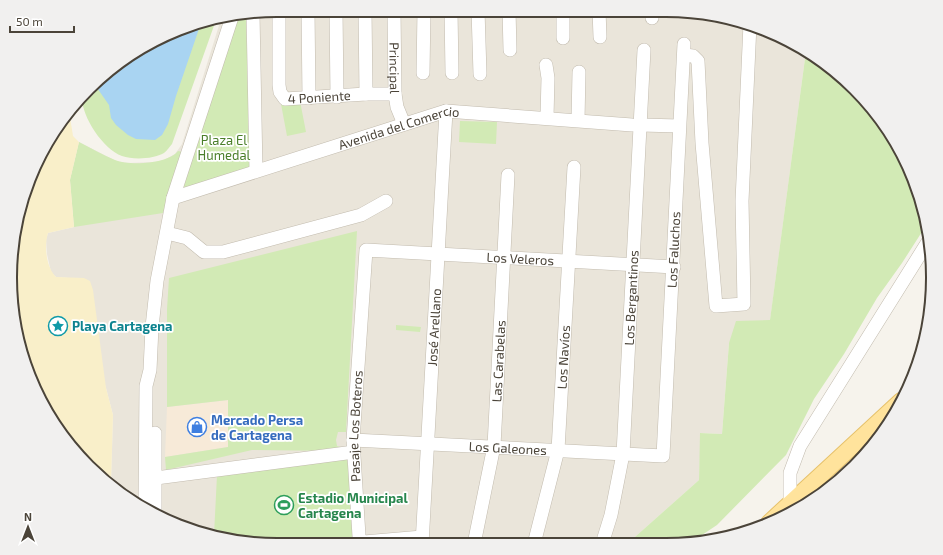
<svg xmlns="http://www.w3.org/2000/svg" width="943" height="555" viewBox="0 0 943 555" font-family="'Exo 2',sans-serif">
	<rect width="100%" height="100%" fill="#f6f3ec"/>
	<path fill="#eae5da" d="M278 10 683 11 752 24 806 51 770 321 729 343 722 434 701 433 699 480 627 544H260L191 531 129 500 111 483 113 415 106 388 69 278 56 277 51 272 47 254 46 240 48 233 74 227 70 180 79 142 116 161 128 163 156 162 164 160 175 154 182 144 221 19Z"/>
	<path fill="#f7ead8" d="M228 400V447L165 457 167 407Z"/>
	<path fill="#d2eab5" d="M246 15 250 167 182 189 239 16Z
		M216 20 172 144C170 146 167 151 164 153 154 159 133 160 122 156 103 149 82 117 82 98L115 65 192 24Z
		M806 51C848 72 897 133 913 177 919 192 923 208 927 224L902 263 877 298 844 354 814 399 786 455 717 525 690 543 627 544 699 480 700 433 722 434 729 343 736 321 770 320Z
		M300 101 306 132 287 136 281 104Z
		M460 121 497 122 496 144 459 142Z
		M79 142C91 148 103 155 115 160 130 166 168 164 178 151L183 152 163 213 74 227 70 180Z
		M357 231 346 432H338L336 440 337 446 344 448 341 451 252 450 166 470 165 457 228 447V400L167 407V309L169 278Z
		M396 325 421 327 420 332 396 330Z
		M347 457 357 544H260L214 535 217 475Z"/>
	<path fill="#f9efc9" d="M69 111 73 136 79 142 70 180 74 227 48 233C44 246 46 267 56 277L84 278 90 281 93 290 106 388 113 415 111 483 65 440 24 363 10 277 24 192 65 115Z"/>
	<path fill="#a9d4f2" d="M201 23 176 96 168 124 162 135 155 140 136 139 128 135 116 125 111 118 109 105 95 85 115 65 192 24Z"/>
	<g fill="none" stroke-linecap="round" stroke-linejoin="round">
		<g stroke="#c2bbae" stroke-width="14">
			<g id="minor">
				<path id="s1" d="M279 10V85L280 92 285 99 366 94H395"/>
				<path d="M308 10 309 98"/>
				<path d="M336 10 337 97"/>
				<path d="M365 10 366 94"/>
				<path id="s2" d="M394 10 395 94 397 107 404 124"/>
				<path d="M451 10 452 73"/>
				<path d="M478 10 480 74"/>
				<path d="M509 10 510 50"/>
				<path d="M563 10V38"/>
				<path d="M599 10 600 37"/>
				<path d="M253 14 256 171"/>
				<path d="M652 18V11"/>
				<path d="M684 55 693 56 698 61 702 143 716 306 744 304 742 201 750 24"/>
				<path d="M546 65 548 78 547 117"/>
				<path d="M423 73 424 10"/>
				<path d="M578 120 579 72"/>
				<path d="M641 125 679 126"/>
				<path id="s3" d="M173 198 446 111 632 125"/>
				<path d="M167 233 187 238 204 252H223L361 215 386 201"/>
				<path d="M155 433V513"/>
				<path id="s4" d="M353 440 663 456 684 44"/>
				<path d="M156 478 354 452"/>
				<path d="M790 502V473L800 446 929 240"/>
				<path d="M145 508 146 386 150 370 152 327 157 281 173 198 232 17"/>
				<path id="s5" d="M422 537 364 542 360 540 359 536 353 440 366 250 674 267"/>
				<path id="s6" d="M422 544 446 111"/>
				<path id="s7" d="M474 544 494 446 508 175"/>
				<path id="s8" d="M534 544 558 450 574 167"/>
				<path id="s9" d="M602 544 611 515 623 454 644 50"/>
			</g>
		</g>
		<g stroke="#e6c16a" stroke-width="18">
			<path id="major" d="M769 523 901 401"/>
		</g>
		<use href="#minor" stroke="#fff" stroke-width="13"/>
		<use href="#major" stroke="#ffe39c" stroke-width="16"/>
	</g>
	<defs>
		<g id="sight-ring" transform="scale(1)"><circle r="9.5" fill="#fff" stroke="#0f9aa8" stroke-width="1.5"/><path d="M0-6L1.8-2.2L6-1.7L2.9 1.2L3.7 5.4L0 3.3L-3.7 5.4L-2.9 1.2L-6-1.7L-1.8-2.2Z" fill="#0f9aa8"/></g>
		<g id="shop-ring" transform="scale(1)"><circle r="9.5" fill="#fff" stroke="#3f7fe0" stroke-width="1.5"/><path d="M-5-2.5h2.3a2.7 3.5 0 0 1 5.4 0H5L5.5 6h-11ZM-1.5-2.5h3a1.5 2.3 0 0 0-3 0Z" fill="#3f7fe0"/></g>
		<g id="stadium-ring" transform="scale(1)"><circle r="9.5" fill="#fff" stroke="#2e9e5b" stroke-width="1.5"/><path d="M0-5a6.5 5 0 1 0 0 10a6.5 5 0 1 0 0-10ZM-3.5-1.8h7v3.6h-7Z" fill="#2e9e5b"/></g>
	</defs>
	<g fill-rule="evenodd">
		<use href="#sight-ring" x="58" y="326"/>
		<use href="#shop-ring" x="197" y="427"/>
		<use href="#stadium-ring" x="284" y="505"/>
	</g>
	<g text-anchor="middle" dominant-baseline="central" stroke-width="3.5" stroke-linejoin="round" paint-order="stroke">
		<g font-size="13" fill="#4b4439" stroke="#fff">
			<text stroke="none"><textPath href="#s2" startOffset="58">Principal</textPath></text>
			<text stroke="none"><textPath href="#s1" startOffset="125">4 Poniente</textPath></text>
			<text stroke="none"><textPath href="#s3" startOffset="237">Avenida del Comercio</textPath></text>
			<text stroke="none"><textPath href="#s4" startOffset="517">Los Faluchos</textPath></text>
			<text stroke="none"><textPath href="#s5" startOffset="508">Los Veleros</textPath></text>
			<text stroke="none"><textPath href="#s9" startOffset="249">Los Bergantinos</textPath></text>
			<text stroke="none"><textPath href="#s6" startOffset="217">José Arellano</textPath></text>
			<text stroke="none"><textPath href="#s8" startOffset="190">Los Navíos</textPath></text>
			<text stroke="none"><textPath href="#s7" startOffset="185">Las Carabelas</textPath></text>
			<text stroke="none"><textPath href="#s5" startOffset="177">Pasaje Los Boteros</textPath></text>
			<text stroke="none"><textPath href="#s4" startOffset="155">Los Galeones</textPath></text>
		</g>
		<g font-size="13" fill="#4a7f2a" stroke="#fff">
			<text x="224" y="140">Plaza El<tspan x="224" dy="15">Humedal</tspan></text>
		</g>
		<g font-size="13" font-weight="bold" fill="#0d838f" stroke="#fff" text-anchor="start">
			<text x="72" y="326">Playa Cartagena</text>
		</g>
		<g font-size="13" font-weight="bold" fill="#366cbe" stroke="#fff" text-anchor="start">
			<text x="211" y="420">Mercado Persa<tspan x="211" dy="15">de Cartagena</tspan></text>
		</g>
		<g font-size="13" font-weight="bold" fill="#27864d" stroke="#fff" text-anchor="start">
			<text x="298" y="498">Estadio Municipal<tspan x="298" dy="15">Cartagena</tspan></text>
		</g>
	</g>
	<path d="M0 0H943V555H0ZM277 17H666A260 260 0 0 1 926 277V278A260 260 0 0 1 666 538H277A260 260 0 0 1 17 278V277A260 260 0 0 1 277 17Z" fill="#f1f0ef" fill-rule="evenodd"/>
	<path fill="none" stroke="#4b4439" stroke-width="2" d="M277 17H666A260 260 0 0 1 926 277V278A260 260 0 0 1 666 538H277A260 260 0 0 1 17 278V277A260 260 0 0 1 277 17Z"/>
	<g transform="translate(28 527)" stroke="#ffffff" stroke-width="3" paint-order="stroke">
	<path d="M0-3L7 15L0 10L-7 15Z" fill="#4b4439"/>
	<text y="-6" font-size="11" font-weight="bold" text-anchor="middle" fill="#4b4439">N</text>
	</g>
	<path d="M10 26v6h64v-6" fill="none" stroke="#4b4439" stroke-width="2"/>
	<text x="16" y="26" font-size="12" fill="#4b4439" stroke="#ffffff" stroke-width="3" paint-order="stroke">50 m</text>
</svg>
